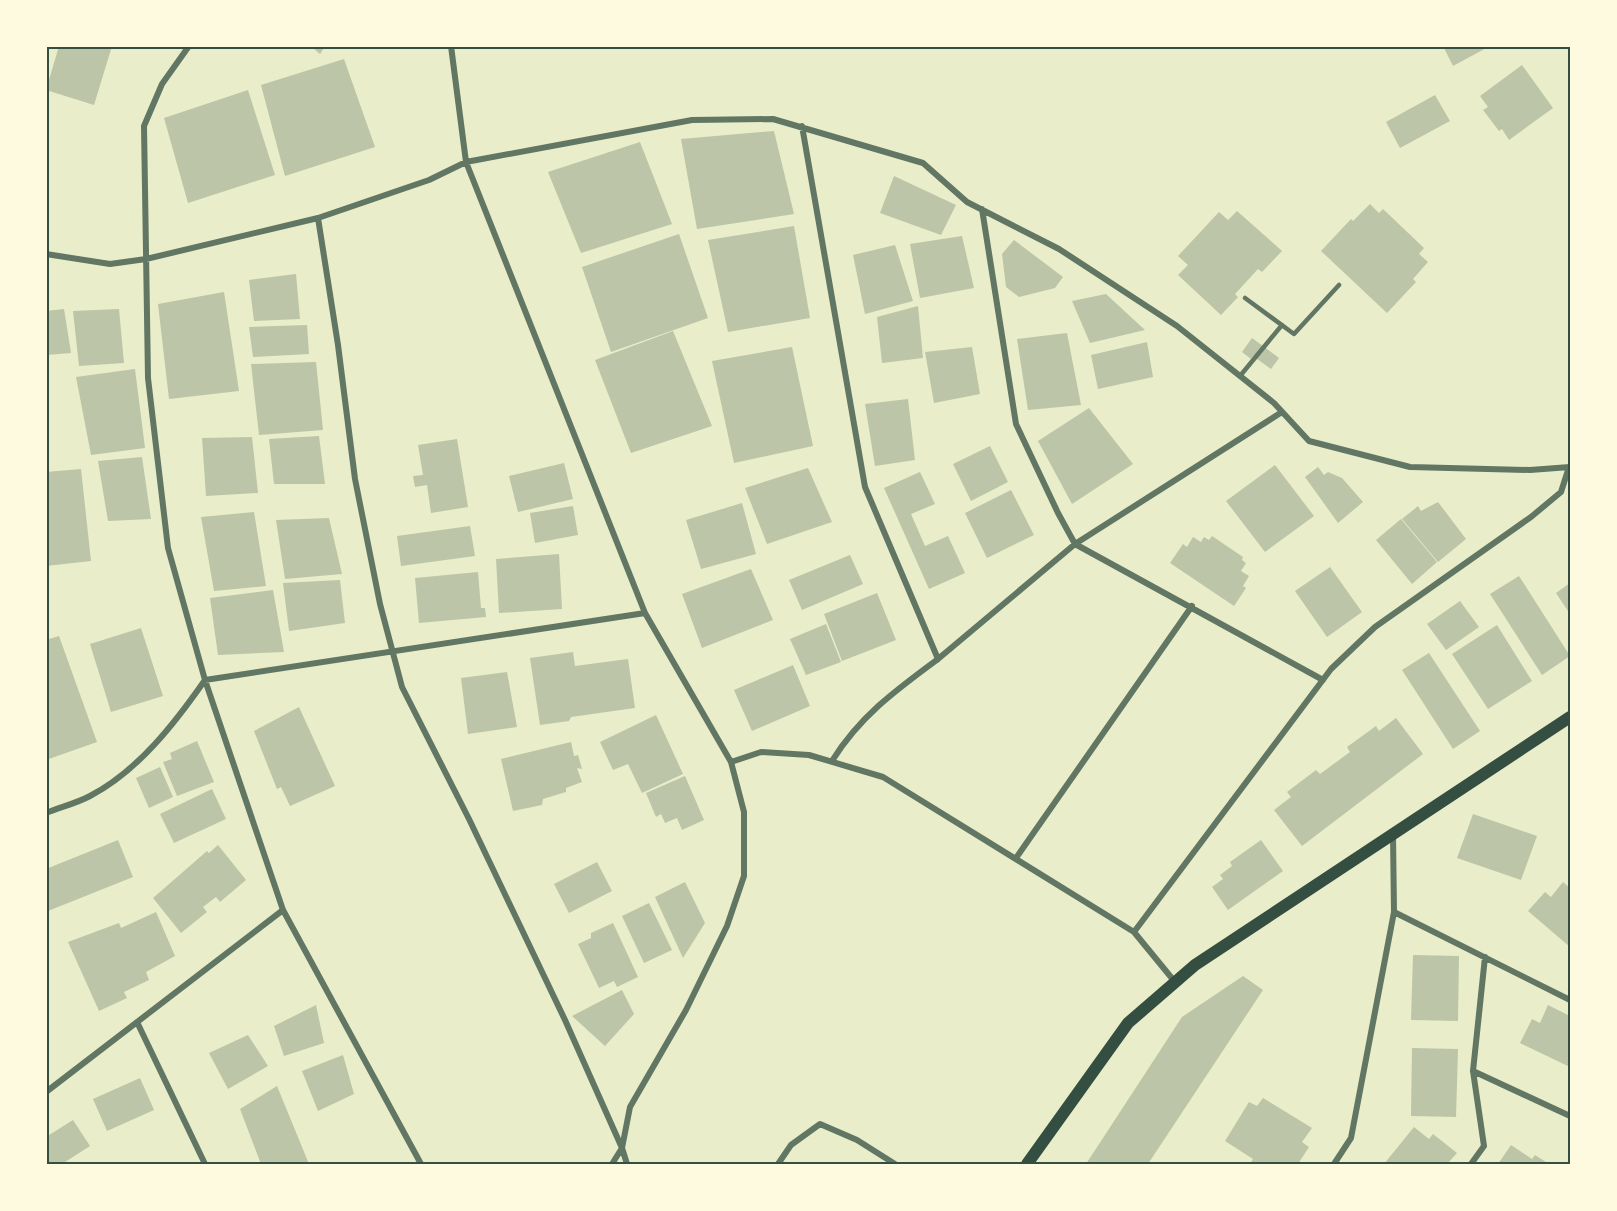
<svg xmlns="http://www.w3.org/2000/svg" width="1617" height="1211" viewBox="0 0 1617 1211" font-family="Cabin,sans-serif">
	<rect width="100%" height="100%" fill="#e9edc9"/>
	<path fill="#bcc5a7" d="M59 46H112L94 105 46 90Z
		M311 46H325L320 54Z
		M1443 46H1490L1453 66Z
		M344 59 375 147 285 176 261 85Z
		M1522 65 1553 108 1509 140 1502 129 1499 131 1483 110 1488 107 1480 96Z
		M248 90 275 175 188 203 164 118Z
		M1435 95 1450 121 1400 148 1386 122Z
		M774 131 794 214 697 229 681 139Z
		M640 142 672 224 581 253 548 172Z
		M894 176 956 205 941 235 880 213Z
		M1370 204 1379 213 1383 209 1424 248 1419 254 1428 262 1413 279 1416 282 1387 313 1321 251 1351 219 1353 221Z
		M1237 211 1282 251 1262 272 1258 269 1235 294 1238 297 1221 315 1178 275 1188 265 1178 256 1219 212 1228 220Z
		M794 226 810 318 728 332 708 240Z
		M679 234 708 318 611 352 582 267Z
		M962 236 974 288 920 298 910 244Z
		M1014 240 1063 277 1055 288 1019 297 1006 287 1002 254Z
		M895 245 913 301 865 314 853 255Z
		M296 274 300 319 254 321 249 280Z
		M224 292 239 391 169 399 158 304Z
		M1106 294 1145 330 1090 343 1072 301Z
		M918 306 923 358 882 363 877 317Z
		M64 309 71 353 46 355V311Z
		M119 309 124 363 79 366 73 311Z
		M307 325 309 354 253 357 249 327Z
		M673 331 712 426 631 453 595 360Z
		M1067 333 1081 405 1028 410 1017 339Z
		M1252 338 1279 358 1271 369 1253 356 1251 359 1242 352Z
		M1147 342 1153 377 1098 389 1091 355Z
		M792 347 813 446 734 463 712 361Z
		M972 347 980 394 934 403 925 352Z
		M316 362 323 430 259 435 251 364Z
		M135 369 145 448 91 455 76 377Z
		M908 399 915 460 875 466 865 404Z
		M1089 408 1133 464 1072 504 1038 441Z
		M319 436 325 484H274L269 439Z
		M252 437 258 493 206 496 202 438Z
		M457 439 468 507 431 513 427 485 415 487 413 476 423 475 418 445Z
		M990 446 1008 482 971 501 953 464Z
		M142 457 151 519 108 521 98 461Z
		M564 463 573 499 518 512 509 476Z
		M1275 465 1314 516 1265 552 1226 501Z
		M1318 467 1324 475 1328 472 1342 478 1363 502 1338 523 1305 477Z
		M808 468 832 522 767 544 745 488Z
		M81 469 91 561 46 566V472Z
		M920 472 935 504 911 514 925 546 948 536 965 573 929 589 884 488Z
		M1011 490 1034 535 987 558 965 513Z
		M1438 502 1466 539 1438 562 1402 519 1418 506 1421 511Z
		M742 503 756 554 701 569 686 520Z
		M573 506 578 535 535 543 530 513Z
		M254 512 266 586 214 591 201 517Z
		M329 518 342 574 285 579 276 520Z
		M1401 519 1437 562 1412 584 1376 540Z
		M470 526 475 556 401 566 397 536Z
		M1212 536 1243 557 1242 560 1246 563 1241 571 1249 576 1243 586 1246 588 1234 606 1170 563 1183 544 1187 547 1193 537 1201 542 1204 537 1209 540Z
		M559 554 562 609 499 613 496 559Z
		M850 555 863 584 802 610 789 580Z
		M1330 567 1362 612 1327 637 1295 591Z
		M751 569 773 620 702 648 682 594Z
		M478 572 481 608H485L486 617 419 623 415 578Z
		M1519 576 1570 656 1542 675 1490 594Z
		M340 580 345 623 289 631 283 583Z
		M1570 583V614L1556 593Z
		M273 590 284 652 218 655 210 598Z
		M877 593 896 640 842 661 824 614Z
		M1460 601 1479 627 1446 650 1427 624Z
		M826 624 841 662 806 675 790 639Z
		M1497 625 1532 681 1488 709 1452 654Z
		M141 628 163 696 111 712 90 644Z
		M59 636 97 742 46 760V640Z
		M573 652 575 666 628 659 635 708 571 717 569 721 540 725 530 658Z
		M1429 653 1480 731 1453 749 1402 670Z
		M793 665 810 706 752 731 734 690Z
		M507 672 517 727 468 734 461 678Z
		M299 707 335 786 290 806 281 787 277 789 254 731Z
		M656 715 683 774 642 793 628 764 613 770 600 742Z
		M1396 718 1423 754 1302 846 1274 810 1291 797 1287 792 1316 770 1320 774 1350 752 1347 747 1376 726 1379 731Z
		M197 741 214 782 177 796 163 762 172 759 170 753Z
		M571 742 574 756 578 755 582 769 577 768 582 782 566 788V792L543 799 542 805 513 811 501 759Z
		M160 767 173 797 149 808 136 778Z
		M685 776 704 820 682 830 677 818 665 823 661 814 656 817 646 793Z
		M212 789 226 819 174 843 160 814Z
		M1473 814 1537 836 1521 880 1457 858Z
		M118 840 133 877 48 911 46 869Z
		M1261 840 1283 871 1228 910 1212 887 1223 879 1220 875 1232 866 1230 862Z
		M218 845 246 880 220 902 216 897 203 907 207 912 181 933 153 898 207 851 209 853Z
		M597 862 612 891 569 913 554 884Z
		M685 882 705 923 683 958 655 897Z
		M1563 882 1570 888V947L1528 911 1545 892 1551 897Z
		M649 903 672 950 644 963 622 916Z
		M156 912 175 956 146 972 149 980 124 992 127 998 99 1011 68 942 119 923 121 928Z
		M613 923 638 977 617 987 614 981 599 988 578 944 591 938V933Z
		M1413 955 1459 956 1458 1021 1411 1020Z
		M1243 976 1263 990 1148 1164H1086L1182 1017Z
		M622 990 634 1014 605 1046 572 1016Z
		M316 1005 324 1043 284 1056 274 1026Z
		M1548 1005 1570 1016V1067L1520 1043 1532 1019 1540 1023Z
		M248 1035 268 1066 228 1089 209 1053Z
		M1412 1048 1458 1049 1456 1117 1411 1116Z
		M343 1055 354 1094 318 1111 302 1071Z
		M140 1078 154 1110 107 1131 93 1099Z
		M277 1086 309 1164H261L240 1109Z
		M1263 1098 1312 1128 1302 1142 1309 1147 1298 1164H1250L1253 1159 1225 1141 1249 1102 1257 1106Z
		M73 1120 90 1146 62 1164H46V1137Z
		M1414 1127 1429 1139 1433 1134 1457 1153 1447 1164H1384Z
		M1511 1145 1532 1159 1535 1155 1549 1164H1498Z"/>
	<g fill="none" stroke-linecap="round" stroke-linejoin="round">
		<path stroke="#617663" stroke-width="4.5" d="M1245 298 1294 334 1339 285
			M1240 376 1282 325"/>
		<path stroke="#617663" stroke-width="6" d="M189 46 162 84 144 126 148 378 168 548 205 680 283 910 421 1164
			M451 46 466 162 645 613 731 762 744 812V876L727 926 686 1010 630 1107 622 1148 612 1164
			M802 126 865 487 938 659 1075 544 1282 412
			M982 209 1016 424 1058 513 1075 544 1323 680
			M46 254 110 264 146 259 318 218
			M832 761C860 716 896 690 938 659
			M731 762 761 752 809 755 883 777 1134 932
			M46 813C61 807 77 803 90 796 138 771 175 723 205 680L645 613
			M1016 858 1192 606
			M1394 912 1570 1000
			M1175 982 1134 932 1331 669 1375 627 1531 517 1561 492 1569 467
			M137 1022 205 1164
			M1473 1071 1570 1116
			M46 1092 283 910
			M627 1164 622 1148 565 1020 469 819 402 687 380 604 355 479 338 345 318 218 429 180 466 162 692 120 773 119 923 163 967 202 1059 249 1177 326 1274 403 1309 441 1410 467 1530 470 1570 467
			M778 1164 791 1145 820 1124 857 1140 895 1164
			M1334 1164 1351 1138 1394 912 1393 835
			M1471 1164 1484 1146 1473 1071 1485 957"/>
		<path stroke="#344e41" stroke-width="12" d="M1027 1164 1128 1023 1195 965 1570 717"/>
	</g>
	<rect width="1617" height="1211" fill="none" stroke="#fefae0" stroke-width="96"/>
	<rect x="48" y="48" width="1521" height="1115" fill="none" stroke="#344e41" stroke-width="2"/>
</svg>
